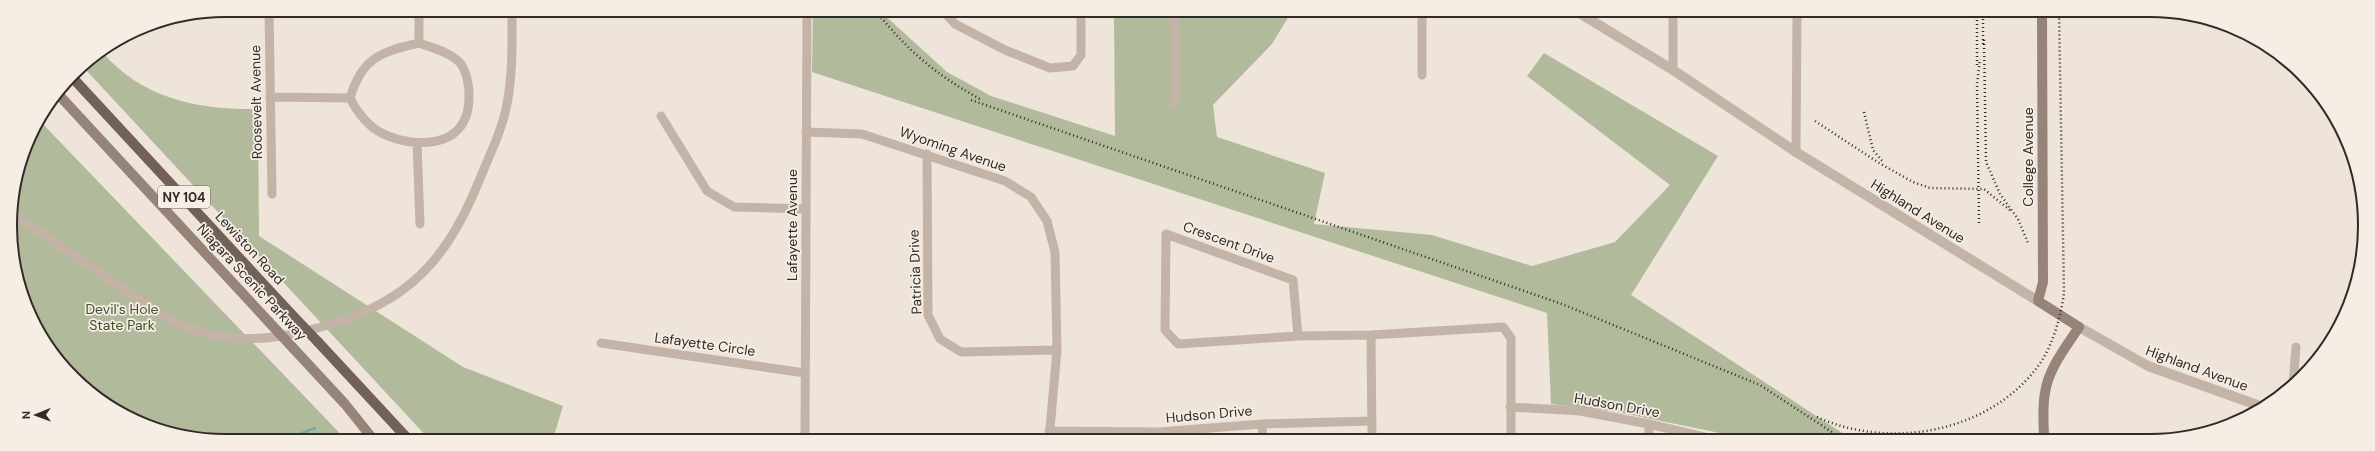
<svg xmlns="http://www.w3.org/2000/svg" width="2375" height="451" viewBox="0 0 2375 451" font-family="'DM Sans',sans-serif">
	<rect width="100%" height="100%" fill="#eee4d9"/>
	<path fill="#b1bb9b" d="M813 11H880L947 72 991 96 1115 136 1114 11H1292L1272 44 1213 105 1217 137 1325 173 1314 224 1432 235 1532 266 1615 242 1670 185 1527 76 1544 53 1718 156 1631 295 1853 440H1754L1617 412 1551 404 1547 313 812 72Z
		M103 53C143 99 199 110 258 109L259 236 463 367 563 406 553 439H429L85 69 84 66Z
		M39 120 330 423 345 439H198L118 412 63 367 22 295 10 212 32 130Z"/>
	<g fill="none" stroke-linecap="round" stroke-linejoin="round">
		<path stroke="#7ca6a7" stroke-width="2.5" d="M287 439 315 428"/>
		<path stroke="#c4b4a7" stroke-width="9" d="M269 10 272 194
			M943 11 955 24 1005 50 1050 68 1073 66 1081 55V11
			M419 43C432 48 447 51 457 60 466 67 468 81 469 91 469 104 469 114 461 126 443 152 390 144 370 125 361 117 355 108 350 98 362 58 380 52 419 43Z
			M419 43V10
			M1673 70V11
			M1422 75V11
			M270 97 350 98
			M1174 105 1176 75 1174 11
			M661 116 707 191 734 207 806 209
			M806 132 862 134 1005 181 1031 197 1047 221 1055 252 1057 350 1049 440
			M417 143 420 224
			M1796 152 1797 11
			M927 154 928 315 940 339 961 352 1057 350
			M10 212 157 312C203 341 250 344 302 332 398 309 442 272 479 181 489 156 502 131 507 104 513 73 512 41 512 10
			M1166 234 1293 280 1298 336 1178 344 1165 330Z
			M1371 335 1372 440
			M1298 336 1371 335 1503 327 1511 338V440
			M601 343 805 373
			M2293 384 2296 347
			M1510 407 1580 411 1649 424 1717 440
			M1262 424 1263 440
			M1649 424V440
			M1049 431 1159 432 1262 424 1372 421
			M805 440 807 11"/>
		<path stroke="#c4b4a7" stroke-width="10" d="M1576 11 1673 70 1796 152 2038 301
			M2079 327 2148 366 2260 406"/>
		<path stroke="#978479" stroke-width="10" d="M2042 12 2043 282 2038 301 2079 327C2066 347 2048 369 2045 393 2042 408 2044 425 2044 440
			M58 94 269 322
			M293 348 345 404 373 439"/>
		<path stroke="#726159" stroke-width="10" d="M71 76 294 317
			M318 342 408 439"/>
		<path stroke="#322a27" stroke-width="2.5" stroke-dasharray="1 3" stroke-linecap="butt" d="M876 11C907 50 936 75 980 99
			M1977 12V66
			M1984 40 1986 162 2000 194 2018 219 2028 243
			M1983 44V12
			M971 100 1562 304 1760 385 1844 440
			M1864 112 1873 150 1884 163
			M1815 121 1879 163 1913 182 1930 188 1984 189 2011 211
			M1979 223 1977 84 1980 59
			M1817 417C1891 451 1993 432 2041 362 2053 344 2061 316 2064 293L2059 12"/>
		<path stroke="#978479" stroke-width="10" d="M269 322 293 348"/>
		<path stroke="#726159" stroke-width="10" d="M294 317 318 342"/>
	</g>
	<g text-anchor="middle" dominant-baseline="central" stroke-width="3.5" stroke-linejoin="round" paint-order="stroke">
		<rect fill="#f6eee5" stroke="#6d6560" stroke-width="1" x="158" y="186" width="52" height="22" rx="3"/>
		<g font-size="13" font-weight="bold" fill="#322a27">
			<text x="184" y="197">NY 104</text>
		</g>
		<g font-size="14" fill="#322a27" stroke="#f6eee5">
			<text transform="translate(256 102) rotate(-91)">Roosevelt Avenue</text>
			<text transform="translate(953 149) rotate(19)">Wyoming Avenue</text>
			<text transform="translate(2028 157) rotate(-90)">College Avenue</text>
			<text transform="translate(1918 211) rotate(32)">Highland Avenue</text>
			<text transform="translate(792 225) rotate(-90)">Lafayette Avenue</text>
			<text transform="translate(1229 242) rotate(20)">Crescent Drive</text>
			<text transform="translate(250 248) rotate(47)">Lewiston Road</text>
			<text transform="translate(915 272) rotate(-92)">Patricia Drive</text>
			<text transform="translate(252 282) rotate(47)">Niagara Scenic Parkway</text>
			<text transform="translate(705 344) rotate(8)">Lafayette Circle</text>
			<text transform="translate(2197 368) rotate(20)">Highland Avenue</text>
			<text transform="translate(1617 405) rotate(10)">Hudson Drive</text>
			<text transform="translate(1209 414) rotate(-5)">Hudson Drive</text>
		</g>
		<g font-size="14" fill="#424d2d" stroke="#f6eee5">
			<text x="122" y="309">Devil's Hole<tspan x="122" dy="16">State Park</tspan></text>
		</g>
	</g>
	<path d="M0 0H2375V451H0ZM225 17H2150A208 208 0 0 1 2358 225V226A208 208 0 0 1 2150 434H225A208 208 0 0 1 17 226V225A208 208 0 0 1 225 17Z" fill="#f6eee5" fill-rule="evenodd"/>
	<path fill="none" stroke="#322a27" stroke-width="2" d="M225 17H2150A208 208 0 0 1 2358 225V226A208 208 0 0 1 2150 434H225A208 208 0 0 1 17 226V225A208 208 0 0 1 225 17Z"/>
	<g transform="translate(36 415) rotate(269)" stroke="#f6eee5" stroke-width="3" paint-order="stroke">
	<path d="M0-3L7 15L0 10L-7 15Z" fill="#322a27"/>
	<text y="-6" font-size="11" font-weight="bold" text-anchor="middle" fill="#322a27">N</text>
	</g>
</svg>
